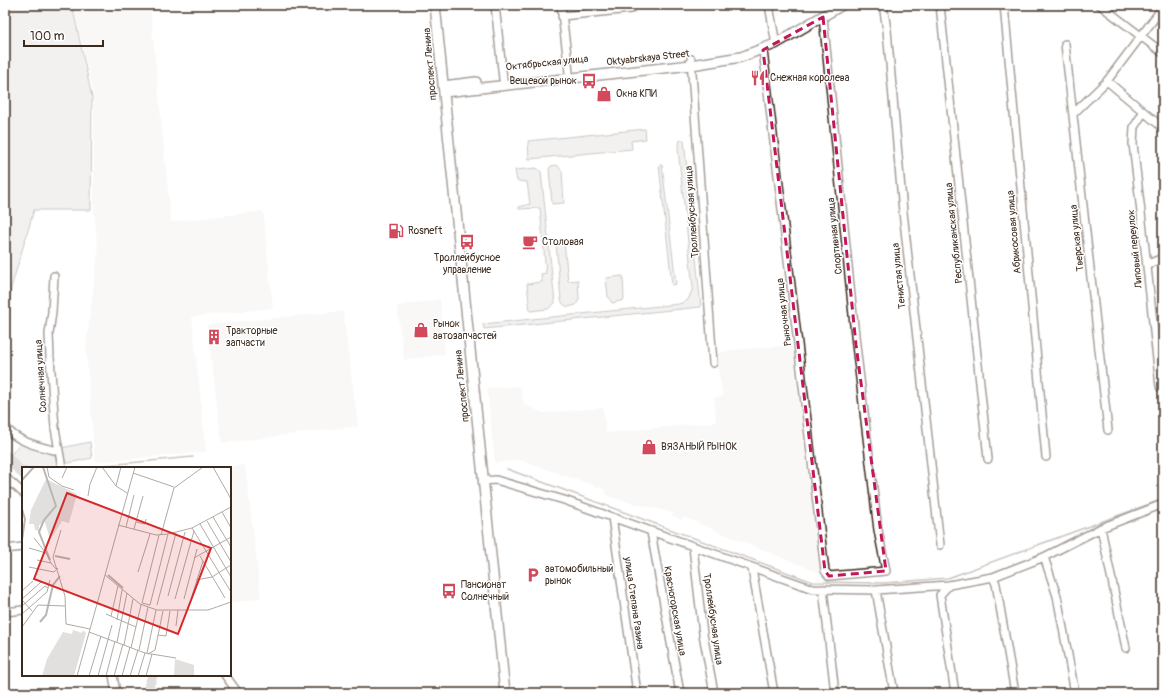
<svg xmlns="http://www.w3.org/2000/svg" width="1168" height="698" viewBox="0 0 1168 698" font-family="Pangolin,sans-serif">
	<rect width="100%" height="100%" fill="#fff"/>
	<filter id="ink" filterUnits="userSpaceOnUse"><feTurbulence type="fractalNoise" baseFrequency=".025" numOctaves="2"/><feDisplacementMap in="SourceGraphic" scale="8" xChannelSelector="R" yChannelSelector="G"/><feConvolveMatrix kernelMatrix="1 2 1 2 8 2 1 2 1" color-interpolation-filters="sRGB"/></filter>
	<g filter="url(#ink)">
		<path fill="#f1efee" d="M73 5H150L171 222 263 211 273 308 192 317 206 452 95 462 86 347 98 251 94 210V96Z
			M440 299 445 354 404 360 397 306Z
			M343 311 358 426 222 443 207 325Z
			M792 345 819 570 817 572 683 517 682 520 672 516 673 513 613 498 607 495 604 489 520 460 495 463 487 388 520 386 524 404 543 413 603 408 606 433 716 422 714 398 723 396 715 354 733 350Z
			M245 465 261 598 230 603V468H214Z"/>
		<path fill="#e2e0de" stroke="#8e857e" d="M5 5H72L92 97 91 210H34L11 288 7 355H5Z
			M645 129 646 139 631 141 632 149 529 159 528 141Z
			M680 140H684L701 307 484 329 483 324 679 304 688 300 693 288 678 149Z
			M557 165 562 171 564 203 552 204 549 169 551 166Z
			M659 165H662L676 284 672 285Z
			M537 168 541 172 555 303 548 309 530 311 527 284 542 282 541 274 546 273 540 208 519 209V207L530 204 527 182 517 181 515 170Z
			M564 242 568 281 578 280 579 299 576 305 568 307 563 304 561 300 556 243Z
			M623 276 624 300 612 303 608 296 606 278Z
			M21 442 57 453 60 468H23V473L9 457Z
			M90 442 92 458 64 464 61 448Z"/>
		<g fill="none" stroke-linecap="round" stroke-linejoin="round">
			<path stroke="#887e77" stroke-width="1.5" d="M101 468 107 465 193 457
				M507 469 813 582 884 583 948 578 1163 499"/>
			<path stroke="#bcb6b3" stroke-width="10" d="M5 455 23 474
				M150 693 149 685 153 675"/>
			<g stroke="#3b2a1e" stroke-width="10">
				<path id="minor" d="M495 5 503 79
					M561 5 569 72
					M590 5V13
					M769 5 775 39
					M883 5 887 30 903 212 940 545
					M940 5 988 459
					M1004 5 1046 457
					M1100 5 1163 53
					M562 16 631 9V5
					M1065 44 1108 430
					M763 50 825 571 829 576 886 571 878 530 856 345 823 17
					M691 59 713 363
					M1107 81 1163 128
					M1143 113 1134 127 1133 144C1143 225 1151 306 1160 387
					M1073 114 1107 81 1163 7
					M1148 264 1163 258
					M54 276 52 312 49 334 50 357 55 428 62 468
					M5 426C15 442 41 447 58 451
					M5 477 13 484
					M483 481 496 480 564 500 813 589 876 590 949 585 993 577 1044 557 1101 528 1163 504
					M5 485 13 484 23 493
					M612 517 637 693
					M1101 528 1126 648
					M651 532 680 693
					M693 547 703 634 714 693
					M5 549 23 547
					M1044 557 1057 596 1075 693
					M752 569 774 693
					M993 577 996 584 1015 693
					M949 585 940 595 955 693
					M823 589 835 693
					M876 590 894 693
					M5 612 23 610
					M113 675 116 693
					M225 675 238 693"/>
			</g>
			<g stroke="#3b2a1e" stroke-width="12">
				<path id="major" d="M435 5 505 693
					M443 86 476 82
					M444 92 691 65 741 57 775 44 842 5"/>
			</g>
			<use href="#minor" stroke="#fff" stroke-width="7"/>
			<use href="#major" stroke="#fff" stroke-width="9"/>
		</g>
	</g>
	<path d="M0 0H1168V698H0ZM823 17 856 345 886 571 829 576 825 571 763 50Z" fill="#fff" fill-opacity=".55" fill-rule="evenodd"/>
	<path fill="none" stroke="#c2185b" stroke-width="3" stroke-dasharray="8 5" stroke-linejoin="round" d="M823 17 856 345 886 571 829 576 825 571 763 50Z"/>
	<defs>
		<g id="restaurant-bare" transform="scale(1.2)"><path d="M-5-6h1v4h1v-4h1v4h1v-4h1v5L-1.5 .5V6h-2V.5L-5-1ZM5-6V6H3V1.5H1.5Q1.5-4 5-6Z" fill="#d1495b" stroke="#fff" stroke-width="2.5" paint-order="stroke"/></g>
		<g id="bus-bare" transform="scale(1.2)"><path d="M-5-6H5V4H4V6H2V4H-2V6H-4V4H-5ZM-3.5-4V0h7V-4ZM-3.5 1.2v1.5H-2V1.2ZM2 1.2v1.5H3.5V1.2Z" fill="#d1495b" stroke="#fff" stroke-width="2.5" paint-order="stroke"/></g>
		<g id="shop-bare" transform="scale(1.2)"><path d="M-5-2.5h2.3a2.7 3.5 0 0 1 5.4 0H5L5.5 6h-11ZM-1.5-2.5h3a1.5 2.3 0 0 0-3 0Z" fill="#d1495b" stroke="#fff" stroke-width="2.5" paint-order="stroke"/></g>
		<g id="fuel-bare" transform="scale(1.2)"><path d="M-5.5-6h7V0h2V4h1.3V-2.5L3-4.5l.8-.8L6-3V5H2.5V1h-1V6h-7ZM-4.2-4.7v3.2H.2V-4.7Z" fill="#d1495b" stroke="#fff" stroke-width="2.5" paint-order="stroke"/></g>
		<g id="cafe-bare" transform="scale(1.2)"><path d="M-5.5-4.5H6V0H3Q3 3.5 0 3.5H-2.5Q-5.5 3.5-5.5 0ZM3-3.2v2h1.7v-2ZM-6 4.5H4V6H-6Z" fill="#d1495b" stroke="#fff" stroke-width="2.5" paint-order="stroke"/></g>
		<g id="building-bare" transform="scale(1.2)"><path d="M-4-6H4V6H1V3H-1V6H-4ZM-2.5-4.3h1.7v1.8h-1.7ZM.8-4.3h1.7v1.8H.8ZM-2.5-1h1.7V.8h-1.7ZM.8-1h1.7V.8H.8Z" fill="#d1495b" stroke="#fff" stroke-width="2.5" paint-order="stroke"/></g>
		<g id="parking-bare" transform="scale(1.2)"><path d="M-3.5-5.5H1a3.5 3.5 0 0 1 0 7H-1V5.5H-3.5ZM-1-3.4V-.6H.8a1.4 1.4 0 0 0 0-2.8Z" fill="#d1495b" stroke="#fff" stroke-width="2.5" paint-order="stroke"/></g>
	</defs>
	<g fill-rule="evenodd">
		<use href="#restaurant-bare" x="758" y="78"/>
		<use href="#bus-bare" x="589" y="81"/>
		<use href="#shop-bare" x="604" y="94"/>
		<use href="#fuel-bare" x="396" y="231"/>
		<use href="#bus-bare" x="467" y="242"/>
		<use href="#cafe-bare" x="530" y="242"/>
		<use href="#shop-bare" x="421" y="330"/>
		<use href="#building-bare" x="214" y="337"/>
		<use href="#shop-bare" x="649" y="447"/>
		<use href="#parking-bare" x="533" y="575"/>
		<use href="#bus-bare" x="449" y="591"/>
	</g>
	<g text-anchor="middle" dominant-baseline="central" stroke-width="3" stroke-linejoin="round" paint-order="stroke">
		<g font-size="10" fill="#3b2a1e" stroke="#fff">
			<text transform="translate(648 58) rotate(-6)">Oktyabrskaya Street</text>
			<text transform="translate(547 63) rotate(-6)">Октябрьская улица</text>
			<text transform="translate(430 64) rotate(-95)">проспект Ленина</text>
			<text transform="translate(692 212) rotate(-94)">Троллейбусная улица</text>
			<text transform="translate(1014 232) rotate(-95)">Абрикосовая улица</text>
			<text transform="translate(954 233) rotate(-96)">Республиканская улица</text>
			<text transform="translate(835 236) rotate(-96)">Спортивная улица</text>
			<text transform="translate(1077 238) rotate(-96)">Тверская улица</text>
			<text transform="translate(1135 249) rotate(-96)">Липовый переулок</text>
			<text transform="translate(899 276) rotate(-96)">Тенистая улица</text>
			<text transform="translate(784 312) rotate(-97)">Рыночная улица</text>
			<text transform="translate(41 376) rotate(-94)">Солнечная улица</text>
			<text transform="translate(462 386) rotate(-96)">проспект Ленина</text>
			<text transform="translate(634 603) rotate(82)">улица Степана Разина</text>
			<text transform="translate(675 611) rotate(80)">Красногорская улица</text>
			<text transform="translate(713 619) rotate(82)">Троллейбусная улица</text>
		</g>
		<g font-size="10" fill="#3b2a1e" stroke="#fff" text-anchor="start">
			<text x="770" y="78">Снежная королева</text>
			<text x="577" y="81" text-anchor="end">Вещевой рынок</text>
			<text x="616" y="94">Окна КПИ</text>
			<text x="408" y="231">Rosneft</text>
			<text x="542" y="242">Столовая</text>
			<text x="467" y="258" text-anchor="middle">Троллейбусное<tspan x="467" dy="12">управление</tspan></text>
			<text x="433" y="324">Рынок<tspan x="433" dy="12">автозапчастей</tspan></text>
			<text x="226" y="331">Тракторные<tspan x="226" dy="12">запчасти</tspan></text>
			<text x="661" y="447">ВЯЗАНЫЙ РЫНОК</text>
			<text x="545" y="569">автомобильный<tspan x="545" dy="12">рынок</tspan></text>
			<text x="461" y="585">Пансионат<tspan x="461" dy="12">Солнечный</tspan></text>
		</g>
	</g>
	<g transform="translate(22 467)">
		<rect width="209" height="209" fill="#fff"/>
		<path d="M24 12 55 27 47 56 40 54 30 70 27 69 23 55 17 58V64L13 63 12 57H7L9 43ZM51 163 60 166 61 163 64 166 52 209H20L25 192 41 165 50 167ZM153 192 172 198V209H152Z" fill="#e2e0de"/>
		<path fill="none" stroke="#bcb6b3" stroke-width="2" d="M21 0 34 39 22 53 17 65 28 93M0 13 12 0M0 42 3 52 0 73M33 89 48 92M86 108 101 121M18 155 24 148 31 118 38 109"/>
		<path fill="none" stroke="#b1aaa5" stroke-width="1" d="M25 0 27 10 40 19 52 23M80 0 94 19 105 26M191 0 209 32M111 6 152 20M40 11 45 0M94 19 99 0M66 29 68 17 75 0M200 45 209 61M191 50 209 80M185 54 209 95M114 55 123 57 124 52M178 57 209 110M96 58 134 68 146 67 170 61 209 40M104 60 112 28M170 61 209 125M112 62 121 29M39 63 31 90 43 129 44 157 68 162M137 68 120 136 128 138 146 67M139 68 152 21 181 0M12 71 24 86M7 81 24 86 29 96M178 89 203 131M172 91 209 70M15 93 29 96 34 102M7 100 32 105 36 101M116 105 128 67M83 108 118 137 135 143H186L209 135M174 113 190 110 209 98M0 124 11 114M146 129 163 65M170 129 181 94M0 132 19 115M153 132 172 64M162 132 175 82M0 133 10 144M135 138 154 66M0 139 23 119 26 121M0 147 25 125 28 113M84 147 114 160M89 149 96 119M95 153 100 123M154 159 156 143M0 160 16 138 43 139M67 165 123 186 154 191M136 168 144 169 148 144M95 175 105 126M102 178 111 132M109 181 119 138M117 183 126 140M125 186 134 143M126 187 133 183 141 144M55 209 113 0M67 209 79 169M76 209 90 158M84 209 93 174M92 209 101 177M100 209 108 180M108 209 116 183M116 209 123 186M124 209 130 187"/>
		<path fill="#d62828" fill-opacity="0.15" stroke="#d62828" stroke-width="2" d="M45 26 189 81 156 167 12 112Z"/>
		<rect width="209" height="209" fill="none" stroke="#3b2a1e" stroke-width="2"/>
	</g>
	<rect width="1168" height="698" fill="none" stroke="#fff" stroke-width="20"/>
	<rect x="10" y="10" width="1148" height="678" fill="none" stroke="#3b2a1e" stroke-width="1.5" filter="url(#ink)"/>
	<path d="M24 40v6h79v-6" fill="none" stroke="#3b2a1e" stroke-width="2"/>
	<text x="30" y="40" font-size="12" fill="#3b2a1e" stroke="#ffffff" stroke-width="3" paint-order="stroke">100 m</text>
</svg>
